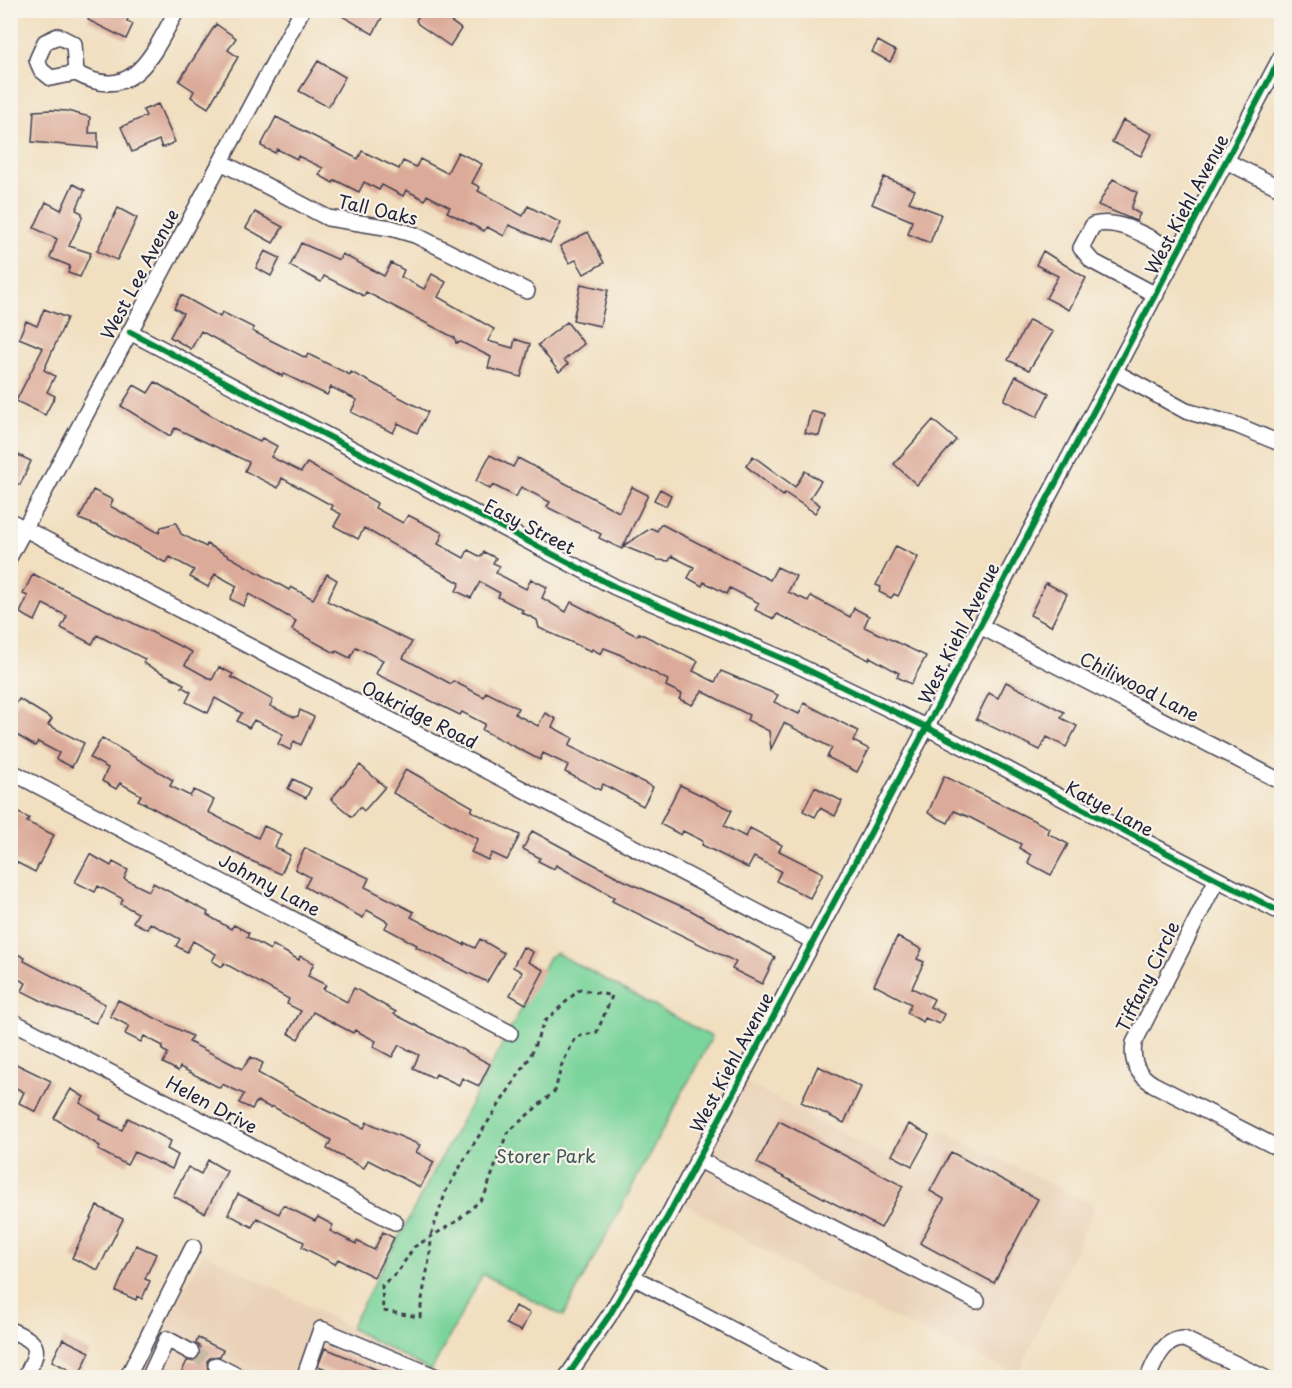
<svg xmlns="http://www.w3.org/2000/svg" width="1292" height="1388" viewBox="0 0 1292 1388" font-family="'Playpen Sans',sans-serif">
	<rect width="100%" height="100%" fill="#f7f3e8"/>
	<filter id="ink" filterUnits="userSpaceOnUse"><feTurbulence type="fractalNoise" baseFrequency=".0167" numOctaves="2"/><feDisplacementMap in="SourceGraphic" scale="12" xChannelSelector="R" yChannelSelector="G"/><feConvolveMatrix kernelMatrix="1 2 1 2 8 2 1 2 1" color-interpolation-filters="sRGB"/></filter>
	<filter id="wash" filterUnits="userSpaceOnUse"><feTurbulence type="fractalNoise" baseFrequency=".008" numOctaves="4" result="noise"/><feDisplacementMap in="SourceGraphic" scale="24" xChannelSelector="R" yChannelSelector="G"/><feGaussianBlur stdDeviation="1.35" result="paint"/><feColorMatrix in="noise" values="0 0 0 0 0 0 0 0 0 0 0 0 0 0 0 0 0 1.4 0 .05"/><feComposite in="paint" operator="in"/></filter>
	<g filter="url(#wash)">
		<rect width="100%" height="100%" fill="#f1dfc0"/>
		<path fill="#ead2b8" d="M739 1079 917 1172 942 1130 1095 1206 1018 1375 832 1290 676 1199Z
			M203 1252 350 1328 442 1378H138Z"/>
		<path fill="#7ad49b" stroke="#4e7b6b" stroke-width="1.5" d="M556 953 712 1037 563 1316 483 1274 431 1371 350 1328 549 957Z"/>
		<g id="blocks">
			<path fill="#dcaa99" d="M92 10H132L127 21 133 24 126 39 88 20Z
				M332 10H386L373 34Z
				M423 10H435L461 29 450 46 418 24 416 20Z
				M216 24 236 38 228 50 238 57 208 108 191 97 194 91 179 81Z
				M878 41 896 51 890 62 872 52Z
				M318 61 345 77 328 107 299 91Z
				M158 104 175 142 162 148 159 140 132 152 121 127 146 116 143 110Z
				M51 110 67 111 90 117 89 133H98V148L32 142 34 111Z
				M276 117 358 159 362 151 399 169 403 161 416 167 420 159 447 173 458 152 482 164 472 183 480 187 478 191 523 216 528 206 561 223 550 243 509 225 504 236 487 227 484 231 447 212 450 207 427 195 425 200 406 190 403 196 382 185 379 190 364 182 359 192 335 180 333 183 319 175 323 168 298 156 297 159 277 149 275 153 261 146Z
				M1123 120 1152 134 1141 156 1112 142Z
				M884 177 915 190 909 202 941 214 930 243 908 234 912 221 872 204Z
				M1113 179 1137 192 1131 209 1140 214 1136 221 1098 205Z
				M73 184 85 190 76 210 82 213V218L69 246 91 253 80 277 68 273 70 266 50 258 57 239 34 228 46 202 61 210Z
				M118 208 137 218 117 260 97 251Z
				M255 212 283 227 273 243 246 228Z
				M588 232 604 263 584 274 576 260 569 263 560 246Z
				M301 243 339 260 342 254 384 276 391 263 404 270 401 277 424 289 432 274 446 282 438 297 494 329 488 341 513 348 515 339 530 344 521 377 488 368 491 357 461 342 456 343 455 338 366 292 364 296 324 276 321 282 290 266Z
				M265 251 280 258 271 276 256 268Z
				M1043 251 1086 278 1069 310 1046 298 1058 276 1036 265Z
				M581 284 608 290 600 326 573 320Z
				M181 295 220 317 222 312 254 328 252 331 306 358 308 354 350 375 351 372 428 412 417 433 398 423 393 433 351 412 357 400 331 387 327 395 284 374 282 376 201 331 191 349 170 337 183 313 174 308Z
				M44 309 67 318 44 370 55 376 47 392 55 396 45 415 16 401 43 348 19 338 26 321 37 326Z
				M1029 320 1053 332 1029 370 1008 360Z
				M567 322 584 344 564 360 568 364 559 372 538 345Z
				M1016 376 1049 393 1037 417 1004 400Z
				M155 382 237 431 260 442 262 438 277 446 271 457 301 472 307 463 377 503 375 508 403 523 408 515 443 533 438 544 464 558 468 550 481 557 484 552 496 558 493 563 500 566 496 573 526 589 531 579 547 587 542 598 566 612 571 602 637 636 639 633 698 661 693 671 715 682 721 671 778 695 774 702 799 714 804 703 858 731 853 741 869 749 857 772 827 757 832 748 784 723 771 749 769 731 747 720 749 715 702 691 692 705 679 699 682 694 666 686 668 680 617 653 604 648 601 654 592 649 591 651 539 628 537 620 521 612 523 610 498 597 500 593 480 582 471 598 456 591 460 583 364 528 358 539 334 526 341 514 331 509 333 506 282 478 278 488 245 471 249 462 175 428 170 436 121 406 134 385 148 393Z
				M811 411 825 415 819 436 805 433Z
				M933 420 956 440 917 485 894 464Z
				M10 451 31 461 20 485 10 480Z
				M490 455 513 467 518 458 619 512 632 487 648 495 622 549 599 538 601 534 547 507 550 502 521 487 516 497 493 485 490 489 476 481Z
				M753 456 795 487 805 471 821 481 810 498 820 505 815 513 785 493 783 496 746 466Z
				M660 489 671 495 666 506 654 500Z
				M93 490 113 500 110 506 159 533 161 527 176 523 181 534 206 547 207 544 289 590 291 587 313 599 327 574 337 580 327 601 412 642 403 658 451 684 453 681 484 697 486 692 518 708 515 714 538 726 545 713 556 719 552 727 573 738 569 746 653 787 643 806 603 784 600 790 565 772 568 765 543 753 540 760 482 730 485 724 462 712 460 715 376 674 383 660 356 647 350 658 336 651 335 653 292 630 296 621 249 594 243 606 230 599 237 586 215 574 208 587 190 577 194 570 170 557 166 563 100 527 79 519Z
				M661 524 770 580 777 567 796 576 788 592 808 601 811 596 850 617 854 608 869 616 864 627 926 656 911 684 897 677 899 673 870 657 869 660 777 614 774 619 755 610 759 603 730 588 727 594 704 582 702 586 688 578 694 567 672 556 669 561 658 560 623 546 651 528 657 531Z
				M896 546 918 557 898 596 894 594 891 598 879 592 881 587 876 585Z
				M33 574 192 652 185 665 212 680 219 667 233 674 231 677 273 700 270 706 294 717 298 716 300 710 314 717 301 745 294 741 290 750 278 744 283 734 254 720 249 728 237 721 242 713 215 698 208 713 186 702 191 692 182 687 184 684 143 663 145 659 97 635 92 644 61 628 67 616 43 604 35 621 20 613 28 596 23 594Z
				M1046 583 1067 594 1051 626 1030 615Z
				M1006 682 1064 712 1061 718 1077 726 1066 747 1047 737 1040 750 976 719 989 693 998 698Z
				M19 699 52 719 48 725 84 743 72 767 56 759 59 753 38 742 35 746 10 731V714Z
				M102 738 173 780 170 786 190 796 194 790 214 800 208 812 258 838 264 826 281 834 275 847 290 855 281 874 247 859 138 800 141 795 120 783 116 789 102 781 108 768 90 758Z
				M360 765 385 787 364 811 360 807 352 817 331 799Z
				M406 769 473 807 471 811 520 835 507 860 492 853 488 860 471 852 478 839 393 793Z
				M944 776 1049 828 1047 833 1068 844 1051 875 1028 863 1031 855 1019 848 1021 844 969 817 954 811 948 823 928 813Z
				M293 779 311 788 306 798 288 789Z
				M680 785 732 810 724 826 746 837 750 828 782 845 779 851 823 873 810 898 776 881 781 871 754 857 748 868 702 845 703 841 683 831 681 835 660 824Z
				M815 787 842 801 835 816 820 808 815 817 803 811Z
				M10 809 29 818 27 822 54 835 35 872 10 859Z
				M532 831 623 880 692 911 775 957 762 984 732 969 736 962 612 901 614 897 556 865 554 869 538 861 540 858 523 849Z
				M305 848 369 878 365 887 414 912 411 917 464 945 465 943 475 948 480 939 504 953 487 982 416 947 417 945 385 928 388 922 367 910 363 918 305 887 310 877 295 869Z
				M90 854 111 866 113 862 128 870 124 879 149 891 153 883 208 912 207 915 231 929 234 925 249 933 247 937 270 950 273 945 299 960 300 956 314 963 308 976 326 985 323 989 347 1002 354 988 396 1012 394 1014 490 1064 479 1086 462 1078 459 1085 436 1074 434 1078 413 1068 419 1055 399 1045 392 1057 373 1047 376 1041 355 1030 353 1033 313 1012 298 1039 288 1033 301 1011 287 1004 289 999 224 963 222 967 212 961 216 954 193 941 187 952 176 946 180 939 150 923 147 929 133 922 138 913 121 904 123 899 98 886 95 892 75 882Z
				M897 937 922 949 917 959 924 962 912 988 934 999 930 1007 944 1014 939 1024 925 1018 923 1022 907 1013 911 1004 874 985Z
				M523 947 533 952 528 962 544 970 526 1004 510 995 522 972 513 967Z
				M10 950 25 958 24 961 105 1004 96 1023 52 1006 22 991 26 983 10 975Z
				M118 1000 192 1036 189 1042 242 1069 251 1057 263 1063 258 1073 323 1109 364 1128 367 1122 420 1145 416 1152 434 1162 420 1187 368 1160 364 1168 327 1149 331 1140 272 1106 271 1108 257 1101 252 1109 239 1103 244 1094 222 1084 220 1088 180 1067 178 1071 163 1063 168 1053 162 1050 163 1046 144 1036 141 1042 125 1034 129 1026 110 1016Z
				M10 1061 51 1081 36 1112 19 1103 24 1092 10 1085Z
				M818 1066 861 1087 844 1123 801 1102Z
				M71 1089 84 1097 80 1103 101 1116 100 1119 122 1130 128 1118 171 1141 167 1149 178 1155 172 1169 134 1152 127 1165 98 1150 100 1146 54 1118Z
				M779 1121 903 1186 881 1228 757 1163Z
				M909 1124 929 1135 912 1166 892 1155Z
				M951 1152 1038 1199 994 1283 920 1243 944 1199 930 1191Z
				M208 1160 227 1171 205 1213 173 1196 188 1167 201 1174Z
				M238 1194 279 1214 283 1205 315 1221 318 1217 333 1225 330 1231 356 1244 357 1241 374 1250 383 1232 394 1238 374 1277 338 1259 335 1264 302 1247 304 1242 257 1218 252 1227 228 1214Z
				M97 1206 123 1219 98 1270 72 1258Z
				M136 1245 156 1254 145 1279 150 1281 142 1299 137 1296 136 1300 116 1291Z
				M515 1306 530 1313 521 1331 506 1324Z
				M198 1338 223 1350 220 1356 211 1357 207 1361 208 1370 212 1374 210 1377H179L187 1361H196L200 1356V1347L196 1343Z
				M63 1339 90 1352 79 1375 52 1361Z
				M325 1348 394 1377H346L318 1366Z"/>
		</g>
	</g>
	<g filter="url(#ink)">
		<use href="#blocks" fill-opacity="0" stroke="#413e4f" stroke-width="1.5"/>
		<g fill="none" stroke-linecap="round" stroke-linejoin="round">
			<path stroke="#c8b9a5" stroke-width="15" stroke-dasharray="15 8" stroke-linecap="butt" d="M191 1352 216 1365"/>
			<g stroke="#413e4f" stroke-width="18">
				<path id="minor" d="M76 73 74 44 58 36 45 42 37 60 41 70 51 78 76 73C134 105 153 53 177 10
					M1226 161 1282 189
					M221 162 328 218 391 228 415 235 527 291
					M1156 295 1092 261 1081 248 1093 225C1121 217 1153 241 1178 252
					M130 332 615 587 793 663 926 727 1282 913
					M1115 372 1186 411 1236 425 1282 444
					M10 521 811 940
					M10 556 302 10
					M980 626 1282 782
					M10 771 510 1033
					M1216 881 1134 1043C1131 1062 1137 1074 1153 1084L1282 1150
					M10 1020 395 1222
					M697 1159 977 1301
					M633 1277 823 1378
					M10 1330C42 1344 40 1348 25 1378
					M216 1365 241 1378
					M127 1378 193 1247
					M149 1378 167 1339 191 1352
					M304 1378 321 1329 439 1378
					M566 1378 609 1316 668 1216 1282 55
					M1148 1378C1155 1361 1163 1339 1184 1339L1265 1378"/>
			</g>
			<path stroke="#413e4f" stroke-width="3" stroke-dasharray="4.5 4.5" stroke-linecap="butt" d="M431 1235 446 1191 473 1145 530 1057 544 1022 580 989 612 996 597 1032 576 1037 562 1064 555 1091 507 1133 484 1197 457 1221 414 1247 397 1273 382 1285 383 1311 420 1317C422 1288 431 1263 431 1235"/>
			<use href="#minor" stroke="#fff" stroke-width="15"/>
			<g stroke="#f7f3e8" stroke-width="10">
				<path id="cycleway" d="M130 332 615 587 793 663 926 727 1282 913
					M566 1378 609 1316 668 1216 1282 55"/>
			</g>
			<use href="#cycleway" stroke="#00873e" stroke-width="6"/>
		</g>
	</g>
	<g text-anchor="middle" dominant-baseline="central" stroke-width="4.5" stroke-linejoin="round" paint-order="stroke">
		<g font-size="18" fill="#22223b" stroke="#f7f3e8">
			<text transform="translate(1186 204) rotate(-62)">West Kiehl Avenue</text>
			<text transform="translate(378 209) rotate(13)">Tall Oaks</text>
			<text transform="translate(139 274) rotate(-62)">West Lee Avenue</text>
			<text transform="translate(530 526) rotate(27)">Easy Street</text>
			<text transform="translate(958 633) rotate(-63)">West Kiehl Avenue</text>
			<text transform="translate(1140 686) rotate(27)">Chiliwood Lane</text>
			<text transform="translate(420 714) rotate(27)">Oakridge Road</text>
			<text transform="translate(1110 808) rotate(28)">Katye Lane</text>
			<text transform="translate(270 884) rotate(28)">Johnny Lane</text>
			<text transform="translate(1147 976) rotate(-64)">Tiffany Circle</text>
			<text transform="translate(731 1062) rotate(-62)">West Kiehl Avenue</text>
			<text transform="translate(212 1104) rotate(28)">Helen Drive</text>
		</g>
		<g font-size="18" fill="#3c5758" stroke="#f7f3e8">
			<text x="546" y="1155">Storer Park</text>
		</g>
	</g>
	<rect width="1292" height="1388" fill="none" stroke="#f7f3e8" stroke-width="36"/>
</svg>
